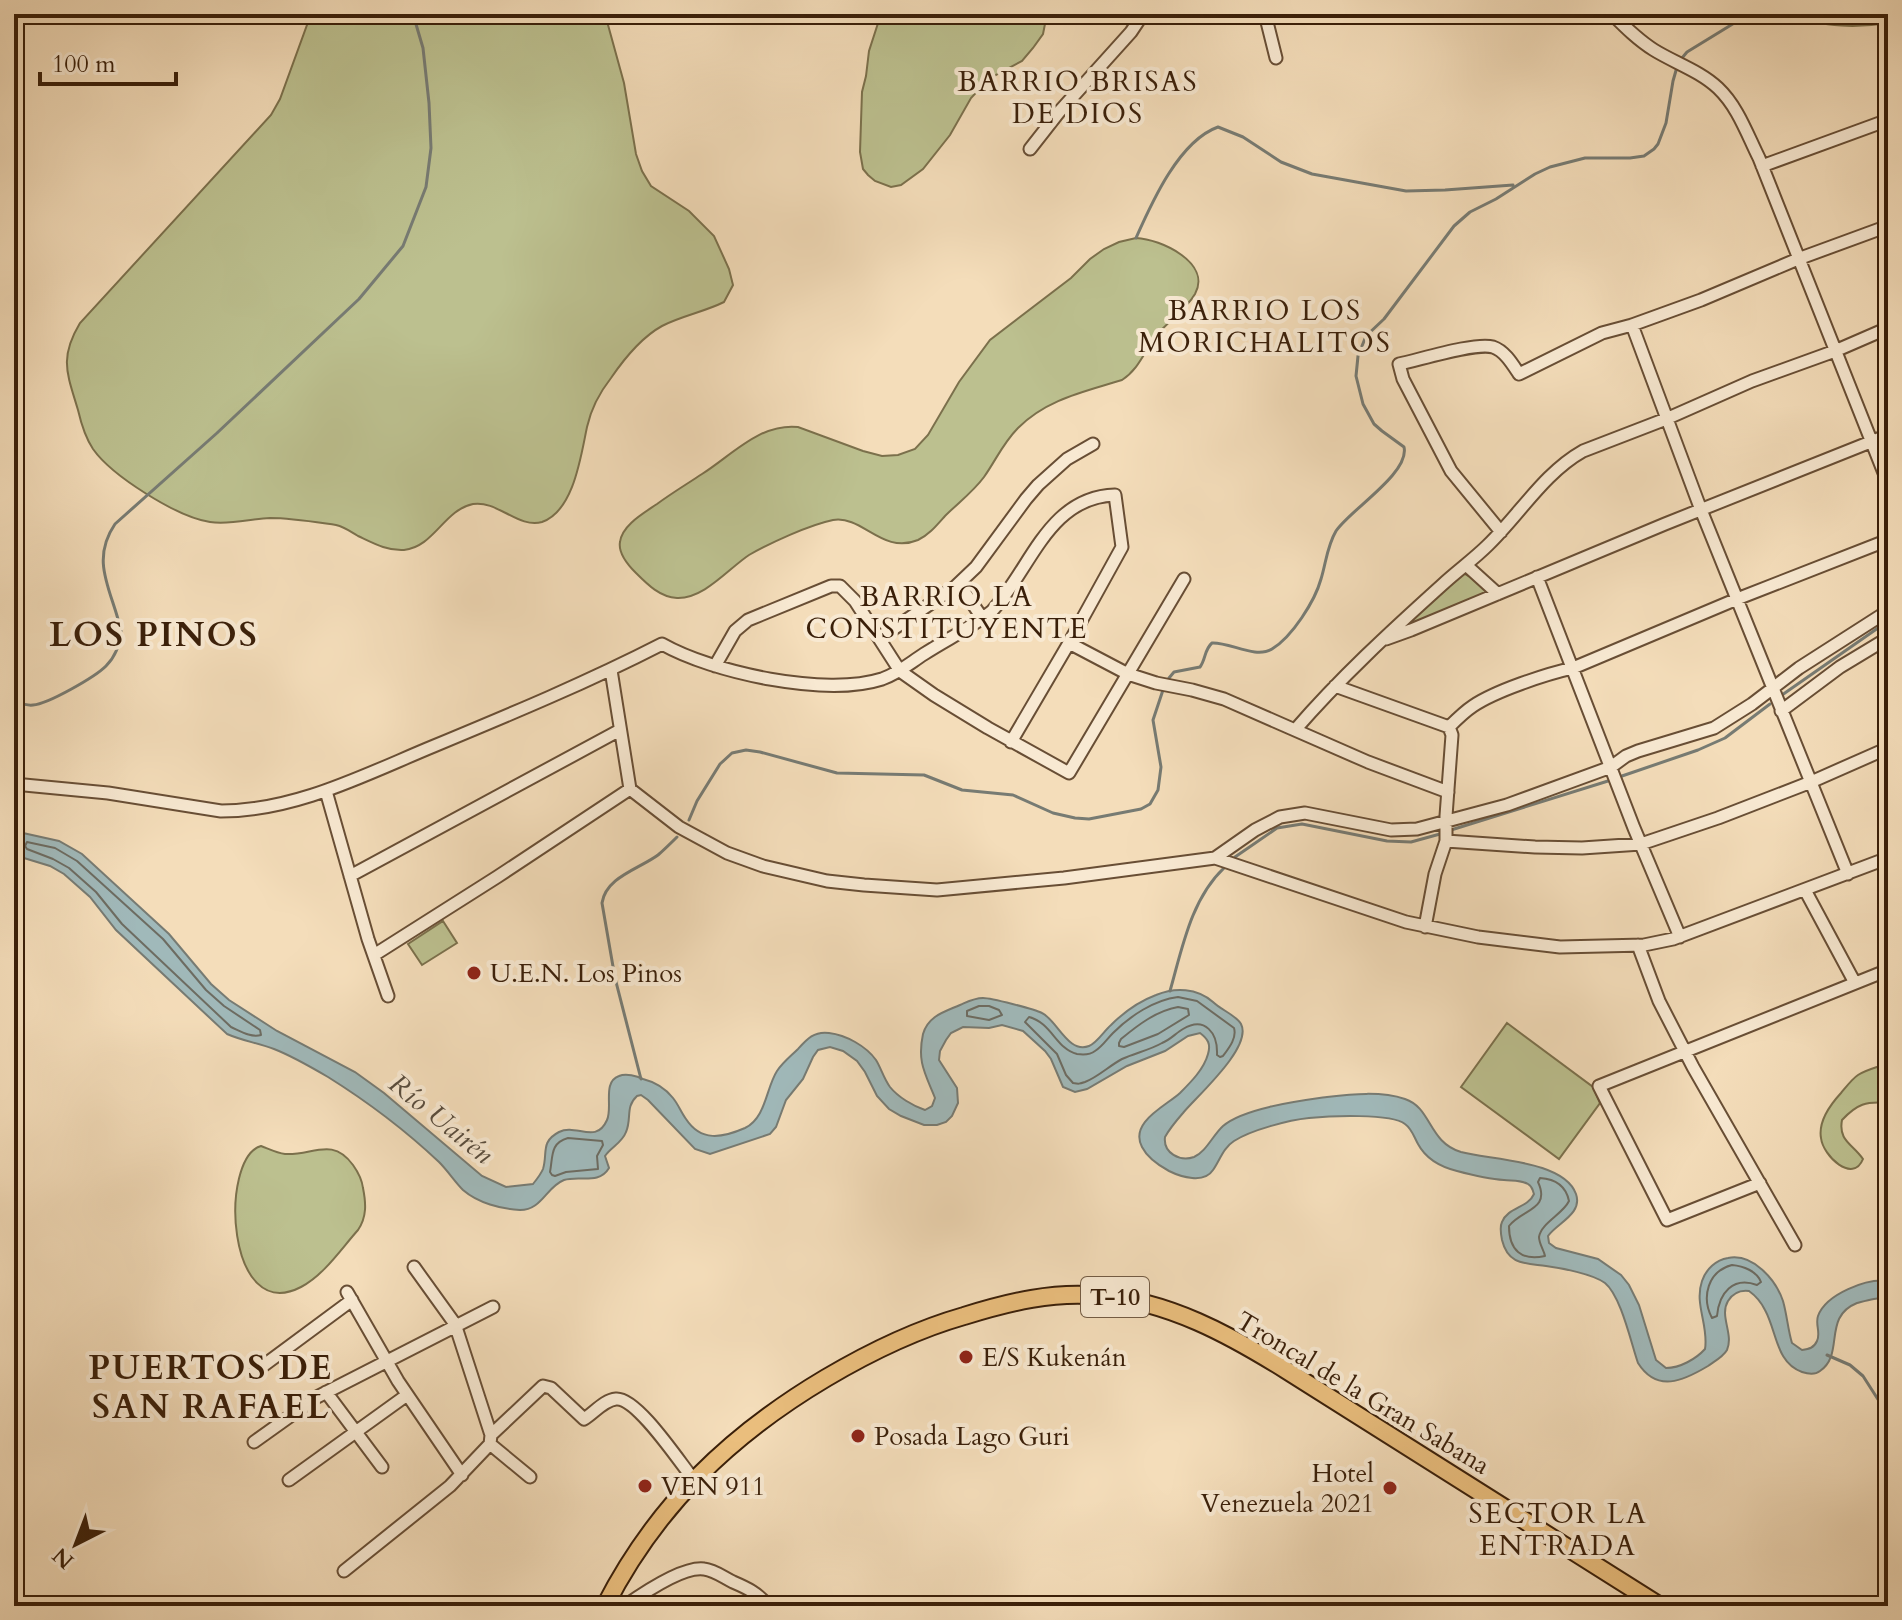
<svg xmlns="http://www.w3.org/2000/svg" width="1902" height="1620" viewBox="0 0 1902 1620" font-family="Cardo,serif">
	<rect width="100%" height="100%" fill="#f4ddba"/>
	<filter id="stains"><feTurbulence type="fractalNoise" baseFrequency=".0025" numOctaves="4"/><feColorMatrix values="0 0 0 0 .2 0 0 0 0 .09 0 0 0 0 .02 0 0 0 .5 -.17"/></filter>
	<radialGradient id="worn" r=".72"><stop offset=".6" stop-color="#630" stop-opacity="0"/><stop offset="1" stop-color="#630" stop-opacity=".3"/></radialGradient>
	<path fill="#bcc08f" stroke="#7b704c" stroke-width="2" d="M311 14H605L624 83 636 154 642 171 651 186 689 211 714 236 729 269 733 285 724 302C704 312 681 316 662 326 642 337 624 359 611 378 600 392 591 409 587 427 581 455 574 511 542 522 519 529 497 500 473 504 444 510 434 547 404 550 387 551 373 543 358 536 351 532 345 527 336 525 315 522 292 518 270 518 250 519 230 525 210 522 177 517 112 476 93 449 85 437 81 423 78 410 67 373 59 358 80 323L271 115 280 99Z
		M881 14H1044L1045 24 1043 34 1033 48 1022 61 992 77 985 83 971 98 950 135 923 169 901 185 891 187 875 181 868 175 863 169 860 152 862 92 866 76 869 51Z
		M1798 14H1888V23C1863 27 1819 29 1798 14Z
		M1136 238C1161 239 1212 263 1195 294 1185 311 1168 321 1156 336 1144 352 1139 369 1122 380 1084 392 1047 399 1018 428 1003 443 996 460 984 477 973 492 958 503 945 516 937 525 929 535 918 540 882 555 863 515 833 520 809 525 770 543 749 555 728 569 704 599 677 598 660 597 648 585 636 573 629 566 618 553 620 542 622 525 644 513 657 504 672 493 687 484 702 474 732 455 760 423 798 427L863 451 882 456 898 455 915 449 928 435 959 382 990 340 1071 278 1090 259 1104 249 1119 242Z
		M1463 573 1479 582 1486 592 1483 594 1413 623 1412 618Z
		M443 921 457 943 422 965 408 944Z
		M1507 1023 1593 1087 1600 1103 1559 1159 1461 1087Z
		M1888 1063V1103C1866 1101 1857 1104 1842 1120 1838 1141 1853 1144 1863 1159 1853 1184 1823 1156 1821 1138 1818 1121 1830 1105 1841 1093 1846 1087 1852 1079 1858 1075 1867 1069 1879 1067 1888 1063Z
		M261 1146C269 1149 277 1153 285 1154 312 1156 332 1136 353 1165 358 1172 362 1180 363 1188 366 1203 367 1217 358 1230 341 1249 324 1275 301 1287 226 1326 219 1158 261 1146Z"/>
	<path fill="#a0b9ba" stroke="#777b73" stroke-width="2" d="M14 831 59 841 82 854 169 934 211 984 229 1000 277 1031 355 1072 384 1093 482 1176 506 1187 533 1184C537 1179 541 1174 543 1169 548 1153 540 1142 559 1132 576 1123 596 1145 607 1120 613 1107 602 1082 619 1076 626 1073 637 1076 643 1079 655 1082 665 1088 673 1098 678 1104 681 1112 686 1119 701 1142 722 1138 745 1128 766 1118 766 1088 777 1071 783 1062 791 1056 798 1049 807 1039 814 1031 829 1033 846 1035 866 1046 876 1060 881 1068 884 1079 890 1087 898 1097 913 1106 925 1110L932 1106 935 1098C925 1073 917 1062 923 1034 928 1016 944 1012 960 1005 967 1002 974 998 983 998 991 998 1034 1009 1042 1013 1057 1020 1068 1054 1089 1046 1097 1043 1104 1031 1111 1025 1123 1013 1140 1001 1156 995 1175 987 1197 988 1213 1002 1221 1010 1236 1015 1241 1024 1253 1047 1197 1096 1183 1113 1176 1121 1170 1128 1165 1137 1163 1153 1180 1162 1194 1157 1206 1152 1213 1135 1223 1126 1244 1108 1299 1101 1327 1097 1352 1094 1381 1091 1405 1099 1432 1108 1428 1142 1461 1152 1490 1160 1564 1160 1576 1194 1583 1214 1557 1223 1548 1236L1549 1243 1556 1248 1598 1259 1621 1275 1629 1285 1639 1305 1656 1360 1666 1368C1680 1368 1696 1359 1705 1349 1709 1326 1694 1304 1702 1281 1706 1269 1716 1260 1728 1258 1753 1253 1776 1280 1783 1301 1787 1315 1788 1330 1792 1343L1802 1350C1809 1349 1814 1348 1817 1341 1821 1333 1815 1324 1818 1316 1826 1294 1867 1278 1888 1281V1299C1877 1297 1868 1300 1857 1303 1822 1317 1845 1354 1820 1371 1815 1375 1808 1374 1802 1372 1776 1363 1777 1332 1765 1310 1761 1302 1756 1296 1749 1291 1741 1290 1733 1293 1728 1301 1719 1316 1734 1334 1727 1350 1723 1357 1715 1361 1708 1366 1683 1381 1657 1393 1638 1363 1631 1343 1621 1296 1605 1283 1593 1274 1561 1268 1546 1266 1525 1263 1508 1265 1502 1240 1501 1235 1500 1226 1502 1222 1508 1207 1528 1208 1534 1194 1532 1189 1533 1187 1528 1184 1521 1180 1512 1181 1504 1180 1488 1179 1472 1175 1457 1171 1441 1167 1426 1159 1418 1144 1414 1137 1412 1129 1405 1124 1391 1113 1329 1116 1309 1118 1289 1120 1251 1130 1234 1141 1223 1148 1220 1160 1213 1170 1204 1184 1181 1177 1169 1171 1158 1165 1147 1157 1142 1147 1129 1122 1166 1106 1180 1093 1191 1082 1204 1069 1208 1054 1211 1044 1208 1039 1200 1033L1188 1036 1165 1051 1127 1066 1087 1089 1075 1092 1063 1087 1051 1059 1045 1051 1023 1031 1002 1025 989 1028 963 1027 951 1033 946 1040 940 1051 939 1060 957 1088 958 1103 952 1116 946 1122 937 1125H924L901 1116 889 1109 877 1096 865 1072 857 1061 843 1051 830 1047 818 1050 813 1057 803 1079 786 1100 776 1127 770 1134 710 1154 695 1149 648 1100 641 1095 637 1096C625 1107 632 1118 626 1132 622 1143 611 1147 605 1156L609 1168C599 1185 579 1175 564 1180 546 1187 542 1210 520 1210 501 1209 478 1203 463 1190 455 1182 448 1171 439 1162 405 1130 368 1102 328 1077 311 1067 292 1056 274 1049 258 1043 243 1041 227 1034L116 930 90 897 64 874 50 866 14 855Z"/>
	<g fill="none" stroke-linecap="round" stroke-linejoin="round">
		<path stroke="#6d6c62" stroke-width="2" d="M27 842 55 848 77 861 163 939 206 990 224 1006 260 1030 261 1035C251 1038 240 1031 231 1027L122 924 96 892 69 868 53 859 27 849 25 846Z
			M1178 997 1197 1001 1234 1028C1237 1038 1229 1048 1223 1056L1220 1057 1217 1055C1218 1033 1205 1016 1183 1029 1176 1033 1170 1040 1162 1043 1150 1050 1135 1053 1122 1059 1109 1066 1098 1077 1085 1082 1079 1084 1079 1084 1073 1083L1066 1075 1057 1054 1025 1022 1029 1017C1052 1023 1056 1049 1077 1054 1084 1055 1090 1055 1095 1051 1102 1047 1107 1039 1113 1033 1130 1016 1154 1000 1178 997Z
			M979 1006H989L999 1010 1002 1015 989 1020 967 1016V1011Z
			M1178 1007 1188 1009 1189 1015 1158 1034 1124 1047 1119 1046V1043L1121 1039C1138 1025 1156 1011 1178 1007Z
			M568 1138 602 1141 603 1145 597 1156 598 1169 566 1172 555 1176 552 1175 550 1172C553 1156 550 1143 568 1138Z
			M1540 1178C1555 1179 1566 1186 1569 1201 1563 1214 1541 1223 1539 1237 1539 1244 1544 1250 1545 1256 1522 1261 1509 1251 1509 1226 1522 1209 1551 1210 1538 1182Z
			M1732 1265C1743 1266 1757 1271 1761 1282L1757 1285C1733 1276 1719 1293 1717 1316L1712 1318C1701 1297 1708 1271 1732 1265Z"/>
		<path stroke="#777b73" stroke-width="3" d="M1682 58 1687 52 1749 14
			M1136 238C1152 202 1179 141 1218 127L1243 137 1281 162 1312 174 1406 191 1445 190 1513 185
			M1169 678 1174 672 1200 667C1206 659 1204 650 1212 643 1230 642 1255 659 1272 649 1292 637 1315 601 1321 579 1326 563 1327 546 1336 531 1350 510 1410 473 1404 447L1382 431 1374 424 1363 404 1356 376 1358 356 1366 336 1384 319 1454 226 1470 212 1496 199 1535 174 1550 167 1585 158H1630L1644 156 1654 149 1658 144 1666 123 1673 81 1677 67
			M1782 695 1888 621
			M14 701C20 703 26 706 33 705 48 704 95 677 106 666 115 657 120 644 121 631 113 592 89 562 115 524L217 433 359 299 403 246 426 187 431 148 429 103 423 48 413 14
			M1622 776 1698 750 1725 738 1770 704
			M689 820 697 801 720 764 732 753 746 750 760 752 837 773 924 775 962 790 1013 795 1053 813 1075 818 1089 819 1141 809 1150 804 1158 790 1161 767 1153 720 1163 690
			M1451 830 1608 781
			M1235 857 1277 828 1302 824 1387 841 1411 842 1440 834
			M1170 991C1182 949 1191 899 1224 868
			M641 1079 615 978 602 903C606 877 639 869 658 855 665 849 671 843 677 837
			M1827 1355 1850 1365 1863 1376 1888 1415"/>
		<g stroke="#684e35" stroke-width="15">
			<path id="minor" d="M1265 14 1276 58
				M1612 14C1625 27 1638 40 1654 50 1675 63 1700 71 1718 88 1738 107 1747 134 1759 158L1888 483
				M1030 149 1059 112 1131 32 1143 14
				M1762 166 1888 120
				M1632 325 1701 510 1848 874
				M1501 532 1451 471 1403 379 1399 364C1419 360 1475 342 1493 347 1505 351 1513 365 1519 374L1602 333 1632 325 1701 300 1798 259 1888 226
				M1466 565 1498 594
				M1537 577 1634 828 1680 937
				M959 584 983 619
				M880 638 955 587 976 567 1026 499 1038 485 1067 459 1093 444
				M1386 639 1411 630 1665 524 1888 435
				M1069 643 1128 674 1156 683 1192 690 1224 699 1368 762 1448 792
				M715 666 735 631 748 620 831 586H840L855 601 900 671 934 695 988 728 1069 773 1184 579
				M611 670 630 789 679 827 727 853 763 866 827 881 864 885 937 890 1064 878 1215 858 1406 922 1478 937 1560 947 1644 945 1673 939 1888 858
				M1335 686 1449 727
				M1781 711 1840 667 1888 638
				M1449 727C1457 719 1464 712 1473 706 1495 691 1546 674 1573 668L1737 599 1888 540
				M1295 730C1340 678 1391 631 1442 585 1457 571 1474 559 1488 545 1520 514 1544 473 1583 451L1666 419 1752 381 1835 351 1888 328
				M14 784 108 793 221 811C296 811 366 774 434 746 511 714 588 682 662 644 713 673 826 697 882 679 899 673 910 663 924 654 947 639 971 628 992 611 1031 569 1048 497 1115 495L1122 547 1069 643 1011 742
				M326 791 368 939 388 996
				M1446 841 1535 847 1582 848 1641 844 1718 818 1811 782 1888 748
				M1215 858 1255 830 1280 817 1305 813 1391 830 1417 829 1507 805 1611 767 1626 756 1638 751 1714 728 1752 704 1799 668 1888 611
				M350 876 620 730
				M1805 890 1855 983
				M1425 927 1435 874 1446 841V816L1452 735 1449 727
				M1638 945 1659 1001 1693 1067 1795 1245
				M374 955 497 877 630 789
				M1760 1183 1667 1220 1599 1086 1888 970
				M414 1267 455 1324 491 1435
				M347 1292 398 1381 462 1475
				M256 1371 352 1300
				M326 1392 382 1467
				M254 1442 317 1397 493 1307
				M490 1444 530 1477
				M289 1480 407 1395
				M344 1571 450 1486 490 1444 491 1435 543 1386 551 1388 584 1419C594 1413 604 1400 616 1399 637 1397 680 1463 694 1480
				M625 1606C642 1594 683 1566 704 1569 714 1570 723 1577 733 1582 747 1588 758 1593 768 1606"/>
		</g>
		<g stroke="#3a1f09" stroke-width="20">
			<path id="highway" d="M605 1606C656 1506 730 1435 826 1378 870 1352 915 1330 964 1316 1009 1302 1054 1291 1101 1296 1168 1301 1230 1335 1286 1370L1660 1606"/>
		</g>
		<use href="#minor" stroke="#f8e9d2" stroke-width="11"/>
		<use href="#highway" stroke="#eabe7d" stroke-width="16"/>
	</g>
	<g fill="#8f2418" stroke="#f8e9d2" stroke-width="3">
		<circle cx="474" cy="973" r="8"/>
		<circle cx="966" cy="1357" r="8"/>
		<circle cx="858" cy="1436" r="8"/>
		<circle cx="645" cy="1486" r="8"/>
		<circle cx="1390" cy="1488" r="8"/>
	</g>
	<g text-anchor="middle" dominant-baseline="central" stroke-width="8" stroke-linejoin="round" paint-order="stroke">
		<rect fill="#f8e9d2" stroke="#735c45" stroke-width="2" x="1081" y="1277" width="68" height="40" rx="6"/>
		<g font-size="24" font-weight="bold" fill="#3a1f09">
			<text x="1115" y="1297">T-10</text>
		</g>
		<g font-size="26" fill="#3a1f09" stroke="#f8e9d2" text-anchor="start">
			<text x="490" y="973">U.E.N. Los Pinos</text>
			<text x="982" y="1357">E/S Kukenán</text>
			<text x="874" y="1436">Posada Lago Guri</text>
			<text x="1374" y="1473" text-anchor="end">Hotel<tspan x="1374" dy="30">Venezuela 2021</tspan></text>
			<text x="661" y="1486">VEN 911</text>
		</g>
		<g font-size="26" fill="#3a1f09" stroke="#f8e9d2">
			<text transform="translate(1363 1393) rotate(31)">Troncal de la Gran Sabana</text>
		</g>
		<g font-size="28" letter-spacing="2" fill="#3a1f09" stroke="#f8e9d2">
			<text x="1078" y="82">BARRIO BRISAS<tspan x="1078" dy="32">DE DIOS</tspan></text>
			<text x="1265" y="311">BARRIO LOS<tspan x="1265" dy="32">MORICHALITOS</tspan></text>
			<text x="947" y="597">BARRIO LA<tspan x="947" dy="32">CONSTITUYENTE</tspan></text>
			<text x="1558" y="1514">SECTOR LA<tspan x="1558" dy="32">ENTRADA</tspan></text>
		</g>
		<g font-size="28" font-style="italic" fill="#594d3e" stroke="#f8e9d2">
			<text transform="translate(441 1119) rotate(39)">Río Uairén</text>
		</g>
		<g font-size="34" font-weight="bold" letter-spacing="2" fill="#3a1f09" stroke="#f8e9d2">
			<text x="154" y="635">LOS PINOS</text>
			<text x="211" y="1368">PUERTOS DE<tspan x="211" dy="39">SAN RAFAEL</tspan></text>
		</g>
	</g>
	<rect width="1902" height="1620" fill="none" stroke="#f4ddba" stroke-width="48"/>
	<rect x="16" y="16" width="1870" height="1588" fill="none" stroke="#3a1f09" stroke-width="4"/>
	<rect x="24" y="24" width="1854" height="1572" fill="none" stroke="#3a1f09" stroke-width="2"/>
	<g transform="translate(76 1544) rotate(222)" stroke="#f8e9d2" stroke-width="6" paint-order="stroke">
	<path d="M0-6L14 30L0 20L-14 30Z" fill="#3a1f09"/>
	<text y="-12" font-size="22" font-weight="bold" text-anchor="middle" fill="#3a1f09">N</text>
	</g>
	<path d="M40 72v12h136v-12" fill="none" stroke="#3a1f09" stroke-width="4"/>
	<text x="52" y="72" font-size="24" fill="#3a1f09" stroke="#f8e9d2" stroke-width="6" paint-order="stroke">100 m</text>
	<rect width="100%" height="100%" filter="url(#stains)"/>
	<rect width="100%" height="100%" fill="url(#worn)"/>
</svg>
